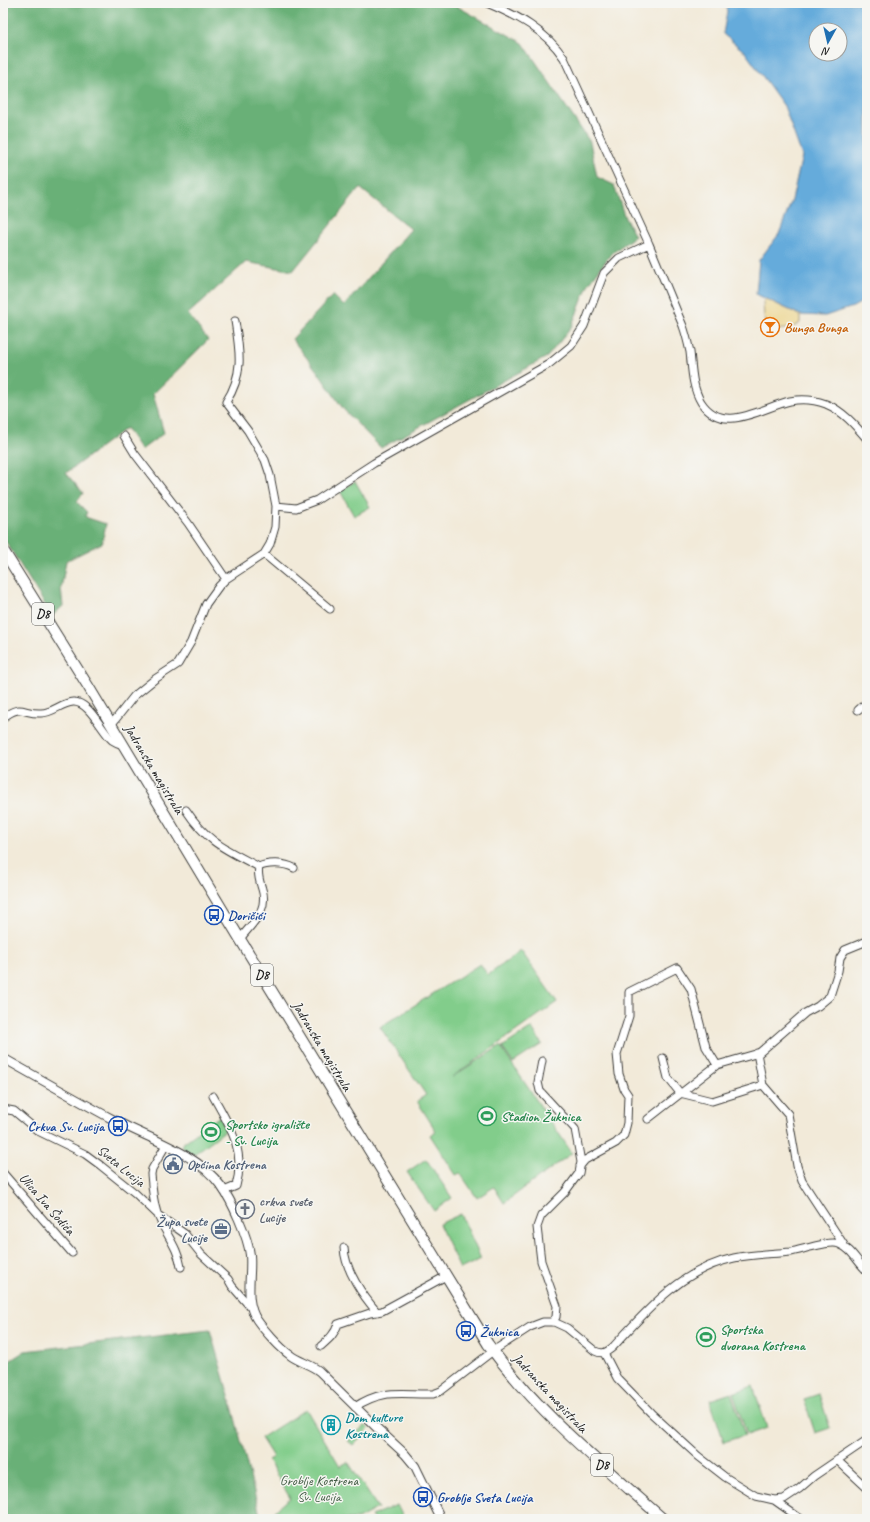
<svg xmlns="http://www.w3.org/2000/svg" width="870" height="1522" viewBox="0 0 870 1522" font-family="Caveat,sans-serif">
	<rect width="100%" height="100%" fill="#f6f6f2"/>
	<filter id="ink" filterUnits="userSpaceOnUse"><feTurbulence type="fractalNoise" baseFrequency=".025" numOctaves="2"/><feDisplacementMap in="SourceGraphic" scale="8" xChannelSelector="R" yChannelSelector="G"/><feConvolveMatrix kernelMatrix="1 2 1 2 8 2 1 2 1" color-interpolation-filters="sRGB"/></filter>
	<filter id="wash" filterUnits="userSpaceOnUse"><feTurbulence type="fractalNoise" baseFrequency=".012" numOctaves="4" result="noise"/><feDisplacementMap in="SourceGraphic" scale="16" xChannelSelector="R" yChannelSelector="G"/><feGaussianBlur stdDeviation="0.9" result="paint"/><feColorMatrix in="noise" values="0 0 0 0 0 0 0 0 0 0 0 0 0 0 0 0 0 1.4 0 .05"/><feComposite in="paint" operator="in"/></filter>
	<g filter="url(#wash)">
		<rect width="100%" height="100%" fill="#f2ead9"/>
		<path fill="#82cd8b" stroke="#4f7454" d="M355 481 370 507 354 516 340 491Z
			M521 951 557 1002 452 1077 500 1046 572 1153 504 1203 494 1187 477 1198 460 1173 456 1175 430 1135 436 1131 417 1101 426 1095 380 1027 480 964 488 975Z
			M532 1028 542 1044 513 1063 502 1047Z
			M220 1116 226 1130 193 1155 181 1147 182 1144Z
			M426 1159 452 1198 434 1211 407 1172Z
			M461 1214 481 1259 460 1269 439 1224Z
			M753 1386 767 1428 747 1435 733 1393Z
			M731 1393 745 1435 724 1442 710 1400Z
			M819 1394 830 1428 815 1433 804 1399Z
			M306 1409 340 1466 348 1462 378 1508 358 1519H274L275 1511 290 1498 268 1460 273 1457 261 1438Z
			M365 1425 369 1429 353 1445 348 1441Z
			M397 1505 404 1519H373L371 1516Z"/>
		<path fill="#69b077" stroke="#42664a" d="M3 3H57L83 6 85 3H451L523 43 590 142 597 177 614 185 625 218 635 236 611 254 588 285 571 328 547 357 381 448 344 410 317 371 292 339 333 295 344 306 411 229 360 188 293 271 246 262 188 314 208 340 153 394 164 433 141 450 126 428 66 473 83 493 77 502 87 512 85 516 88 518 106 524 102 543 66 561 61 589 63 606 52 616 3 537Z
			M210 1330 233 1410 261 1519H3V1365L25 1351Z"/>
		<path fill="#eeda9e" stroke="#857b5d" d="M766 299 800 315V323C789 330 779 332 767 325L764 316 763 302Z"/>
		<path fill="#65abdb" stroke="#40647c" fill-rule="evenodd" d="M725 3H867V299L853 307 825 316 800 315 756 294 759 260 779 234 792 200 802 156 784 106 745 52 723 34 727 11ZM816 30H840V54H816Z"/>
	</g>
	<g filter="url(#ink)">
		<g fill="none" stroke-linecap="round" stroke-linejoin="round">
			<g stroke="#3c3b38" stroke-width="9">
				<path id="minor" d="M487 3C518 16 545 30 564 58L649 244 683 326C686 334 688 343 690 352 692 369 692 387 701 402 723 436 762 407 790 401 801 399 815 400 826 404 843 411 855 425 867 439
					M124 436 135 454 188 523 226 579
					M276 506 296 508 317 500 374 463 549 364 571 346 584 326 604 273 619 258 649 244
					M264 554 330 609
					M858 710 867 702
					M3 718C21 703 23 714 41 713 53 713 61 703 73 702 89 701 101 730 112 740 115 742 120 744 123 745
					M111 725 134 696 155 679 178 664 191 642 206 604 219 586 226 579 264 554 270 544 275 527 276 506 270 475 265 460 248 431 226 402C244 374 240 352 235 321
					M186 810C208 843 225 849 259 867
					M240 939C252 923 269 911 262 889 260 882 257 875 259 867 268 862 285 863 294 868
					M757 1053 763 1085 788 1114 797 1166 802 1181 844 1245
					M663 1058 668 1078 680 1093 712 1101 763 1085
					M542 1061 538 1082 540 1091 575 1129 581 1162 579 1173 565 1192 541 1216 537 1227 541 1261 557 1306 556 1317 552 1322
					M213 1096C230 1126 246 1151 236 1186L224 1191
					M3 1109 14 1111 38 1131 85 1154 100 1165 135 1193 158 1215 185 1234 201 1254 228 1279 232 1286 252 1309
					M648 1119 717 1065
					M166 1145 152 1169 151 1174C152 1187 153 1201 157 1213 164 1232 178 1247 181 1267
					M580 1166 585 1160 616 1143 624 1135 627 1123 628 1095 624 1089 619 1074 617 1054 629 1016V992L677 968 691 989 706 1047 717 1065 759 1053 805 1013 818 1006 830 996 838 971 840 958 845 950 867 941
					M3 1173 72 1253
					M344 1248C345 1270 363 1296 377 1312
					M321 1346C329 1339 335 1334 338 1324L370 1313 382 1311 446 1276
					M604 1353 617 1378 651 1413 698 1456 725 1477 756 1496 774 1500 784 1499 799 1489 814 1476 867 1440
					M355 1407C383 1388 402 1395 433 1394L441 1391 493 1351 530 1327 543 1322H554L567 1328 595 1351C603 1355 607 1352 613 1347 647 1310 682 1269 734 1258 752 1254 772 1254 791 1252 802 1250 830 1240 839 1244 852 1249 857 1262 867 1271
					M837 1460 867 1488
					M774 1500 801 1519"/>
			</g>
			<g stroke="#3c3b38" stroke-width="10">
				<path id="tertiary" d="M3 1058C40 1079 77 1100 114 1120 149 1139 196 1152 221 1186 232 1201 248 1237 250 1255 252 1276 244 1301 257 1320 264 1330 280 1348 290 1355 299 1362 310 1364 319 1371L380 1431 405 1454 415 1466 441 1519"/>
			</g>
			<g stroke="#3c3b38" stroke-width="12">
				<path id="primary" d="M3 550 88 686 240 939 488 1344C537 1412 601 1464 663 1519"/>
			</g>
			<use href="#minor" stroke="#fff" stroke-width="7"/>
			<use href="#tertiary" stroke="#fff" stroke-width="8"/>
			<use href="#primary" stroke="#fff" stroke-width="10"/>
		</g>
	</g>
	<defs>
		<g id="bar-ring" transform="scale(1)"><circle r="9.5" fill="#f6f6f2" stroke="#e8710a" stroke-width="1.5"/><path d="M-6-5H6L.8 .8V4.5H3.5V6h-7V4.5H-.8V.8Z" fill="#e8710a"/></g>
		<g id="bus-ring" transform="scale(1)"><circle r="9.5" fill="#f6f6f2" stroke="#1a4fb4" stroke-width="1.5"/><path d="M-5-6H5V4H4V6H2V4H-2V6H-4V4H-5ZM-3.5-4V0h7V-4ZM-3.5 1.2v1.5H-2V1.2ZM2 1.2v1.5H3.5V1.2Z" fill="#1a4fb4"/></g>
		<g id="stadium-ring" transform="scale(1)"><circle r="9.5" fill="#f6f6f2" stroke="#2e9e5b" stroke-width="1.5"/><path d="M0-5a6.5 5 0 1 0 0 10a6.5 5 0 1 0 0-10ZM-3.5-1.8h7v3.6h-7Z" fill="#2e9e5b"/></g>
		<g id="civic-ring" transform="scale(1)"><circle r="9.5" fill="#f6f6f2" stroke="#5c6f8a" stroke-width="1.5"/><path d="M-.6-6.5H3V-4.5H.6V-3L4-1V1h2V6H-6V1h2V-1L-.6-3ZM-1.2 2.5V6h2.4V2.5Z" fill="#5c6f8a"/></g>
		<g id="church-ring" transform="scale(1)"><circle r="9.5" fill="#f6f6f2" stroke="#6b7280" stroke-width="1.5"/><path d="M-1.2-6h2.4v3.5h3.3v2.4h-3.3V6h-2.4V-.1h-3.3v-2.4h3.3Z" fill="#6b7280"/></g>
		<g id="office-ring" transform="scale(1)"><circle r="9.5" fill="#f6f6f2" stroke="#5c6f8a" stroke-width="1.5"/><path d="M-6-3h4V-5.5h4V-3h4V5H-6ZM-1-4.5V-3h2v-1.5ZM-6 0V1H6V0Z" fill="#5c6f8a"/></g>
		<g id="building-ring" transform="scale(1)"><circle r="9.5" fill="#f6f6f2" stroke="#0f9aa8" stroke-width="1.5"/><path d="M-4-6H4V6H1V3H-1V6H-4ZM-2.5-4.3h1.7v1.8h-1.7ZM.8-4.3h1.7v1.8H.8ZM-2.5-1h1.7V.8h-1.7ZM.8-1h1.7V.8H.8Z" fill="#0f9aa8"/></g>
	</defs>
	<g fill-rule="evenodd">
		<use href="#bar-ring" x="770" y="327"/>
		<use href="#bus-ring" x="214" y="915"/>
		<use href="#stadium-ring" x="487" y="1116"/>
		<use href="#bus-ring" x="118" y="1126"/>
		<use href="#stadium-ring" x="211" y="1132"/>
		<use href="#civic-ring" x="173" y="1164"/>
		<use href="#church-ring" x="245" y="1209"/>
		<use href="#office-ring" x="221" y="1229"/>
		<use href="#bus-ring" x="466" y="1331"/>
		<use href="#stadium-ring" x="706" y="1337"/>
		<use href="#building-ring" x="331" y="1425"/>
		<use href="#bus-ring" x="423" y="1497"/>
	</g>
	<g text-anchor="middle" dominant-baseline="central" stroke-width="3" stroke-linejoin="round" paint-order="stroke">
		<g fill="#f6f6f2" stroke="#5d5d5c" stroke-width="1">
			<rect x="32" y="603" width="22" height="22" rx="3"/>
			<rect x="251" y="964" width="22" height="22" rx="3"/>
			<rect x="591" y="1454" width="22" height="22" rx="3"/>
		</g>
		<g font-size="13" font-weight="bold" fill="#1c1c1c">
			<text x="43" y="614">D8</text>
			<text x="262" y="975">D8</text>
			<text x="602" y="1465">D8</text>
		</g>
		<g font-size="14" font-weight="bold" fill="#c56008" stroke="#f6f6f2" text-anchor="start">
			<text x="784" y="327">Bunga Bunga</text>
		</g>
		<g font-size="14" fill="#1c1c1c" stroke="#f6f6f2">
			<text transform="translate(154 769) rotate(59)">Jadranska magistrala</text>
			<text transform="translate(322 1046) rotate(59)">Jadranska magistrala</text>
			<text transform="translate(121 1166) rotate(39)">Sveta Lucija</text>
			<text transform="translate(47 1204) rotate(49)">Ulica Iva Šodića</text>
			<text transform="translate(550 1393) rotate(47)">Jadranska magistrala</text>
		</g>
		<g font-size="14" font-weight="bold" fill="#164399" stroke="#f6f6f2" text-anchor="start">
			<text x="228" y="915">Doričići</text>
			<text x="104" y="1126" text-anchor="end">Crkva Sv. Lucija</text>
			<text x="480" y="1331">Žuknica</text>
			<text x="437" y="1497">Groblje Sveta Lucija</text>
		</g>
		<g font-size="14" font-weight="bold" fill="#27864d" stroke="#f6f6f2" text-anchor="start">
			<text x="501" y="1116">Stadion Žuknica</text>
			<text x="225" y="1124">Sportsko igralište<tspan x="225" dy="16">- Sv. Lucija</tspan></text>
			<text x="720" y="1329">Sportska<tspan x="720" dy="16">dvorana Kostrena</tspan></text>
		</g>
		<g font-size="14" font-weight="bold" fill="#4e5e75" stroke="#f6f6f2" text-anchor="start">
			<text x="187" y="1164">Općina Kostrena</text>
			<text x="207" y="1221" text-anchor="end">Župa svete<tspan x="207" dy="16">Lucije</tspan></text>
		</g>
		<g font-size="14" font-weight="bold" fill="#5b616d" stroke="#f6f6f2" text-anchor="start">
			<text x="259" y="1201">crkva svete<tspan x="259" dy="16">Lucije</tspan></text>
		</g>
		<g font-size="14" font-weight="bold" fill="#0d838f" stroke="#f6f6f2" text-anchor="start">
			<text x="345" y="1417">Dom kulture<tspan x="345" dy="16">Kostrena</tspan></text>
		</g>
		<g font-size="14" fill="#405a43" stroke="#f6f6f2">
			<text x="319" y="1480">Groblje Kostrena<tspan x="319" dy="16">Sv. Lucija</tspan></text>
		</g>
	</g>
	<rect width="870" height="1522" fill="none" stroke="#f6f6f2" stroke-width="16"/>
	<g transform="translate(828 42) rotate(188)"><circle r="19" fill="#f6f6f2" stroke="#9f9f9c"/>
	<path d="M0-3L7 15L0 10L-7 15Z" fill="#1f6fb2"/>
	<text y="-6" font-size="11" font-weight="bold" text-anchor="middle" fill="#1c1c1c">N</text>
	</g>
</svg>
